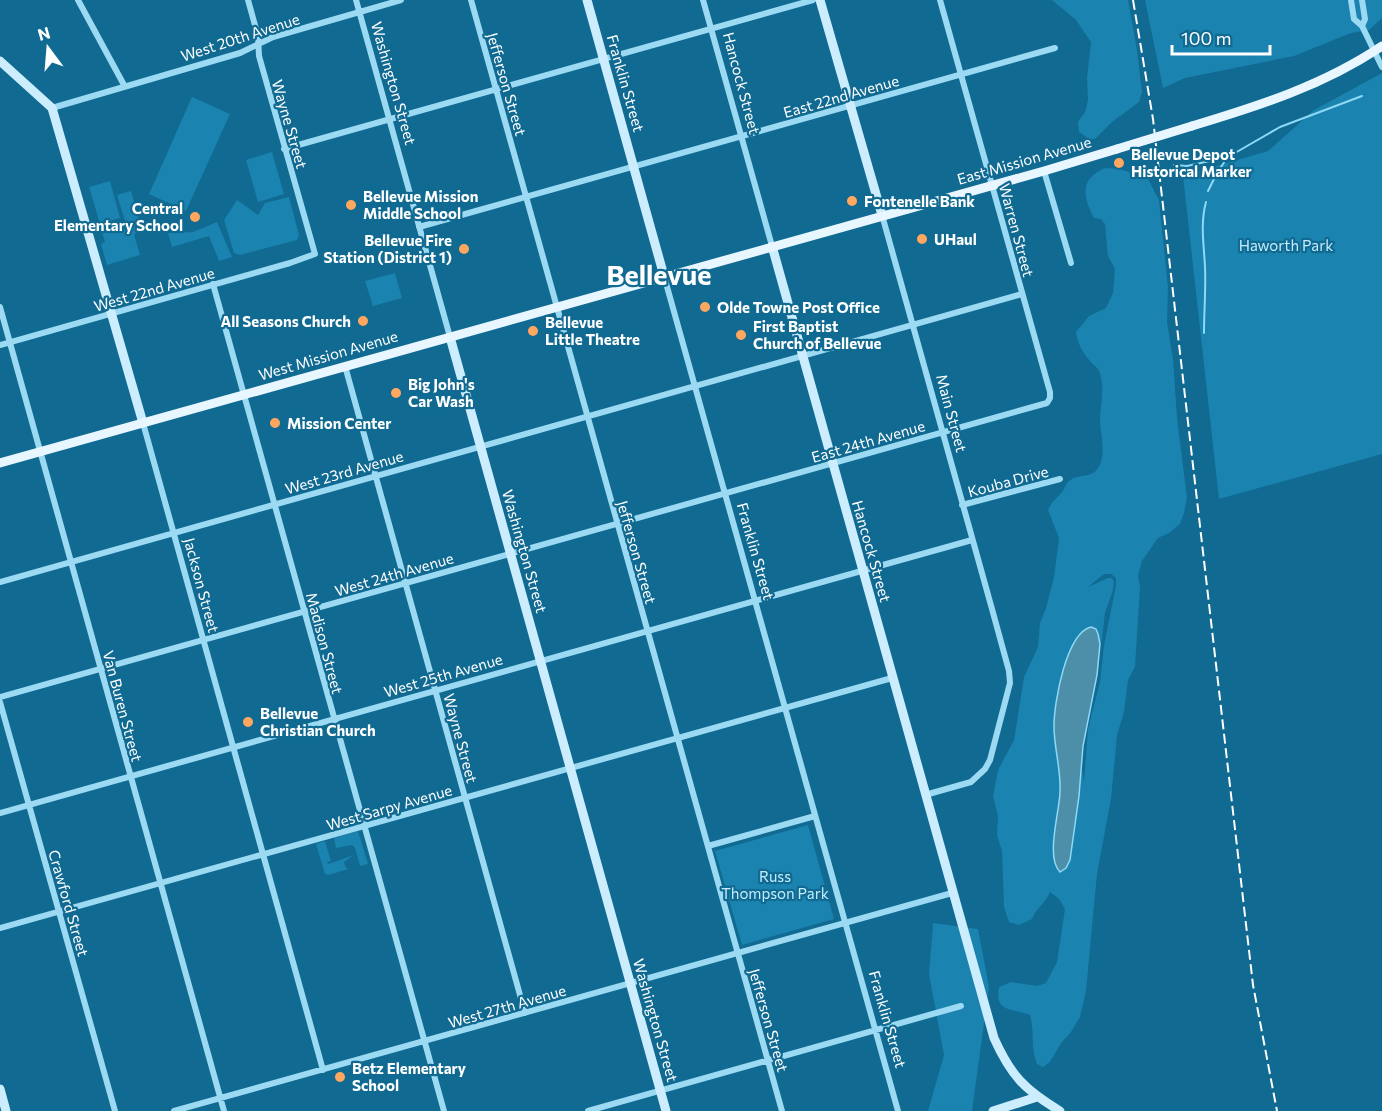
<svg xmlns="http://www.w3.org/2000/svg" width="1382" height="1111" viewBox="0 0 1382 1111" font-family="Commissioner,sans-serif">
	<rect width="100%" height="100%" fill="#106a92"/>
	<path fill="#1a83af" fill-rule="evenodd" d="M1052 0H1128L1137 50 1142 92 1139 102 1112 122 1095 139H1089L1079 132 1078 122 1085 112 1088 100 1087 78 1091 42 1076 20Z
		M1145 0H1382V18L1369 30 1351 33 1294 56 1185 78 1163 88Z
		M1382 73V454L1219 499 1183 176 1268 151 1314 110Z
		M192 97 230 114 186 211 149 194Z
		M272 152 284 194 258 202 246 160Z
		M1105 168 1120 169 1148 179 1159 200 1168 287 1167 322 1173 359 1177 418 1187 498 1184 513 1180 524 1169 533 1158 538 1142 561 1138 575 1140 588 1135 667 1128 680 1124 712 1117 735 1111 799 1097 874 1086 991 1080 1017 1071 1032 1061 1043 1050 1062 1043 1067 1037 1064C1030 1048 1035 1032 1030 1015 1012 1008 994 1013 999 987L1011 982 1037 986 1046 983 1057 962 1065 909 1059 899 1050 892C1045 904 1036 908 1032 919L1019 925 1009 922 1004 907 1002 851 997 835 998 816 993 796 998 770 1014 740 1024 677 1038 647 1040 623 1046 608 1054 577 1059 538 1048 510C1052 501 1056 499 1062 492 1065 489 1066 483 1069 481 1079 473 1091 479 1098 468 1107 455 1100 433 1100 418 1101 402 1105 386 1099 371 1097 367 1093 365 1090 361 1082 352 1078 344 1076 332L1089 316 1106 308 1113 293 1115 269 1108 256 1105 224 1101 219 1094 218C1083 197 1079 179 1105 168ZM1104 574H1111L1116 578V585L1104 645 1100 682 1088 729 1084 781 1081 764 1079 796 1075 815 1054 853 1055 825 1058 818 1060 783 1102 639 1105 613 1113 590 1114 582 1112 578H1108L1088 587Z
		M110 181 120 218 100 224 89 187Z
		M131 191 143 231 134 234 140 255 107 265 101 244 105 242 101 229 125 221 117 195Z
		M289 197 299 235 297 240 240 255 234 253 224 220 237 200 258 215 265 203Z
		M217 222 232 257 219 261 209 236 172 247 168 233 193 232Z
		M395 273 402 298 373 306 365 281Z
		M808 825 834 919 742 945 715 851Z
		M358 831 368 864 360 866 355 848 352 845 336 848 334 838Z
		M325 841 331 861 327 862 328 864 354 855 344 862 346 868H348V869L329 875 325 874 316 844Z
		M933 923 978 929 989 987 972 1111H928L944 1055 929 974Z"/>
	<path fill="#4d8ea9" stroke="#8dd9f7" stroke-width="1.5" d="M1091 627 1096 629 1098 634 1100 644 1097 675 1083 746 1079 796 1070 860 1066 868 1060 872C1045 857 1060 811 1060 791 1061 769 1054 748 1054 726 1054 703 1066 633 1091 627Z"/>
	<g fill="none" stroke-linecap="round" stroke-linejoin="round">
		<path stroke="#8dd9f7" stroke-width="2" d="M1174 165 1187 166 1228 157 1280 127 1362 96
			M1208 191 1218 171 1228 157
			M1204 333C1204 311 1206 289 1205 267 1204 245 1200 224 1206 202"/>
		<path stroke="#9cdaf3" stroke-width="6" d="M78 0 124 85
			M356 0 450 337
			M471 0 782 1111
			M703 0 772 246
			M1351 0 1354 19 1362 26 1382 67
			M1362 0 1365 19 1362 26
			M52 108 240 53 273 37 401 0
			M284 149 813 0
			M1044 171 1071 263
			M882 215 992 609 1009 671 1010 683 990 760 985 769 971 782 925 795
			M419 227 1055 48
			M664 276 898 1111
			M213 284 444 1111
			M0 307 224 1111
			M0 345 290 263 315 254 259 56 258 36 248 0
			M345 366 525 1013
			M143 423 323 1070
			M962 505 1060 479
			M0 582 1022 294
			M0 697 1047 403 1050 398V392L940 0
			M0 702 115 1111
			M0 813 972 540
			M708 846 815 816
			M0 928 892 678
			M174 1111 952 893
			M588 1111 961 1006"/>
		<path stroke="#cbedfd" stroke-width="9" d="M587 0 664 276
			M820 0 882 215
			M0 61 52 108 143 423
			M772 246 994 1038C1011 1076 1025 1090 1060 1111
			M450 337 666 1111
			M0 1089 6 1111
			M993 1111 1037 1097"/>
		<path stroke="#e8f7ff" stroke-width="9" d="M1192 126C1259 106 1324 85 1382 46
			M0 463 1044 171 1117 149"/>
		<path stroke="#fff" stroke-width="2" stroke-dasharray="10 4.5" stroke-linecap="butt" d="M1133 0 1153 119 1253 985 1277 1111"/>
		<path stroke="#e8f7ff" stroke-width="9" d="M1117 149 1192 126"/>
	</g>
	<g fill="#ffa75e" stroke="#106a92" stroke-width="2">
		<circle cx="1119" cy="163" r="6"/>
		<circle cx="852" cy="201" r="6"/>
		<circle cx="351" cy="205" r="6"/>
		<circle cx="195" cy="217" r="6"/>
		<circle cx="922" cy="239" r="6"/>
		<circle cx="464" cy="249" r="6"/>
		<circle cx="705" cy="307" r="6"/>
		<circle cx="363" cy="321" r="6"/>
		<circle cx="533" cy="331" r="6"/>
		<circle cx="741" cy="335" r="6"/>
		<circle cx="396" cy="393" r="6"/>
		<circle cx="275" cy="423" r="6"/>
		<circle cx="248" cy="722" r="6"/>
		<circle cx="340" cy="1077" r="6"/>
	</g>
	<g text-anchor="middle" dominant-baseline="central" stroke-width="4.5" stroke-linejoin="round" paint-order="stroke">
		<g font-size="15" fill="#fff" stroke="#106a92">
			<text transform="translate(240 37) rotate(-18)">West 20th Avenue</text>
			<text transform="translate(394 83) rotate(74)">Washington Street</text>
			<text transform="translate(626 83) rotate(74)">Franklin Street</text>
			<text transform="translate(742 83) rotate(75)">Hancock Street</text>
			<text transform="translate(507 84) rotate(74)">Jefferson Street</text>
			<text transform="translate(841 96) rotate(-16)">East 22nd Avenue</text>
			<text transform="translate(290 124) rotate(74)">Wayne Street</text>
			<text transform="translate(1024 160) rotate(-16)">East Mission Avenue</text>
			<text transform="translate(1017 230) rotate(75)">Warren Street</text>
			<text transform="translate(154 289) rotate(-16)">West 22nd Avenue</text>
			<text transform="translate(328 355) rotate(-16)">West Mission Avenue</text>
			<text transform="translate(952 413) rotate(75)">Main Street</text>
			<text transform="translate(868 441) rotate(-16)">East 24th Avenue</text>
			<text transform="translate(344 472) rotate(-16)">West 23rd Avenue</text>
			<text transform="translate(1008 481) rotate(-15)">Kouba Drive</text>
			<text transform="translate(525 551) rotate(74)">Washington Street</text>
			<text transform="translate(756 551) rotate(74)">Franklin Street</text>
			<text transform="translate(872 551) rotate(74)">Hancock Street</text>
			<text transform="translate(637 552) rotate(74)">Jefferson Street</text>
			<text transform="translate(394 574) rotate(-16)">West 24th Avenue</text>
			<text transform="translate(202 585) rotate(75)">Jackson Street</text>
			<text transform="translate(325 643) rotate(75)">Madison Street</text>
			<text transform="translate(443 675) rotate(-16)">West 25th Avenue</text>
			<text transform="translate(123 706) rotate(75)">Van Buren Street</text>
			<text transform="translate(461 738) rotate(75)">Wayne Street</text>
			<text transform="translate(389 807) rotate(-16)">West Sarpy Avenue</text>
			<text transform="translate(69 903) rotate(74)">Crawford Street</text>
			<text transform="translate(507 1006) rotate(-16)">West 27th Avenue</text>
			<text transform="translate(888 1019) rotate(74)">Franklin Street</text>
			<text transform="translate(656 1020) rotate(74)">Washington Street</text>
			<text transform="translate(769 1020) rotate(74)">Jefferson Street</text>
		</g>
		<g font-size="15" font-weight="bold" fill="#fff" stroke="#106a92" text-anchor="start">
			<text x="1131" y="154">Bellevue Depot<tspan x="1131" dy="17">Historical Marker</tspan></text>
			<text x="363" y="196">Bellevue Mission<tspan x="363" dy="17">Middle School</tspan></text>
			<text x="864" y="201">Fontenelle Bank</text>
			<text x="183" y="208" text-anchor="end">Central<tspan x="183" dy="17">Elementary School</tspan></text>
			<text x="934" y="239">UHaul</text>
			<text x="452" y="240" text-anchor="end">Bellevue Fire<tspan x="452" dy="17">Station (District 1)</tspan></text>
			<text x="717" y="307">Olde Towne Post Office</text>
			<text x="351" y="321" text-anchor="end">All Seasons Church</text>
			<text x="545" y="322">Bellevue<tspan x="545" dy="17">Little Theatre</tspan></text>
			<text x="753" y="326">First Baptist<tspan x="753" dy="17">Church of Bellevue</tspan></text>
			<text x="408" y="384">Big John's<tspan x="408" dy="17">Car Wash</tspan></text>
			<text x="287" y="423">Mission Center</text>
			<text x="260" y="713">Bellevue<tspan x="260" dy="17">Christian Church</tspan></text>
			<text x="352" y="1068">Betz Elementary<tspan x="352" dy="17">School</tspan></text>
		</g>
		<g font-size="15" fill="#c3edfe" stroke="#106a92">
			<text x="1286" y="245">Haworth Park</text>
			<text x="775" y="876">Russ<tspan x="775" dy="17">Thompson Park</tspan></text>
		</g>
		<g font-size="27" font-weight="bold" fill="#fff" stroke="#106a92">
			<text x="659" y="274">Bellevue</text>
		</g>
	</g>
	<g transform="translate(48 48) rotate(344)" stroke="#106a92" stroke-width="4.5" paint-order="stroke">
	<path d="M0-4.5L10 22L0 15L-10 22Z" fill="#ffffff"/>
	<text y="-9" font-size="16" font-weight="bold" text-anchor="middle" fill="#ffffff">N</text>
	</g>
	<path d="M1172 45v9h98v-9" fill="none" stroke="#ffffff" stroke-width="3"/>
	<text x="1181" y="45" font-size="18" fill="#ffffff" stroke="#106a92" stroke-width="4.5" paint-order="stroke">100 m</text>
</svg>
